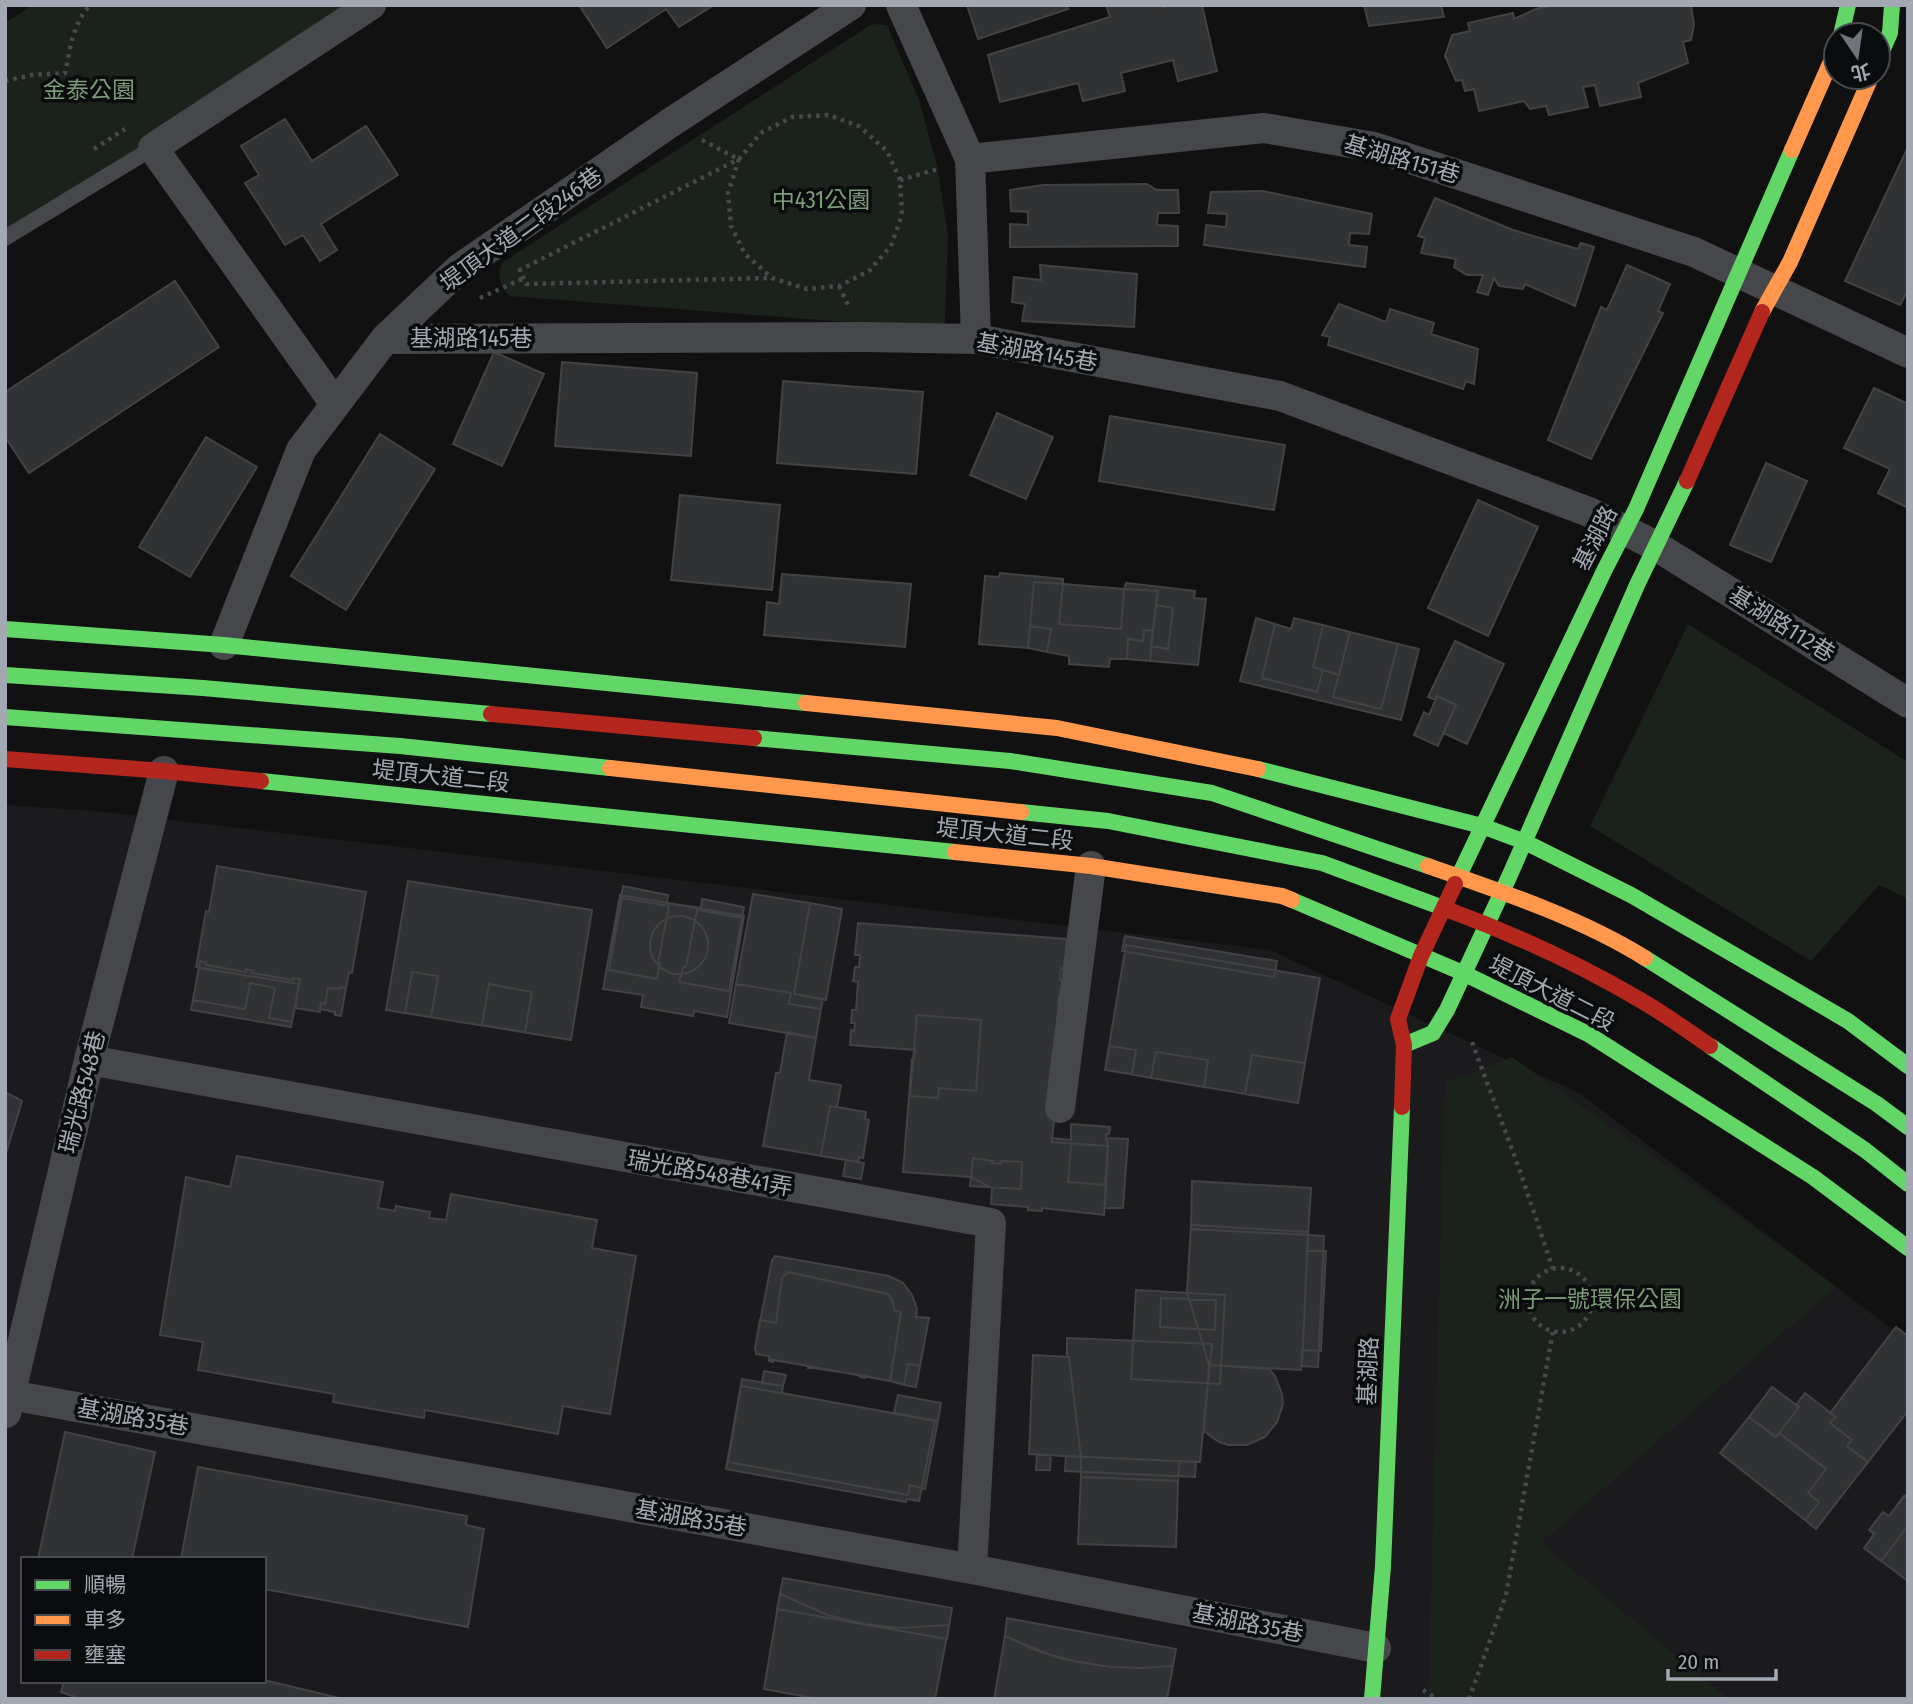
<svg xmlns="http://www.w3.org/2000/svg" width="1913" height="1704" viewBox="0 0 1913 1704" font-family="'Fira Sans Condensed','Noto Sans TC',sans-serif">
	<rect width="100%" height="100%" fill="#111"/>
	<path fill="#1b1b1d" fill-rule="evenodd" d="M5 805 96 811 1270 950 1579 1093 1908 1341V1699H5ZM23 1559H264V1681H23Z"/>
	<path fill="#1b211b" d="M33 5H379L5 242V23Z
		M872 24 887 25 919 100 937 165 948 234 945 323 937 329 509 296C500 282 495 278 503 262Z
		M1688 624 1908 762V899L1879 885 1811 961 1590 826Z
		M1512 1057 1799 1259 1836 1287 1541 1543 1729 1699H1428L1445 1081 1463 1077Z"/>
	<path fill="#313233" stroke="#404244" stroke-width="2" d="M579 5H714L679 27 666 9 607 48Z
		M967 5H1066L1068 9 978 39Z
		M1106 5H1163V7L1171 5H1202L1217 71 1178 81 1173 60 1121 73 1125 91 1083 101 1078 83 1000 102 988 55 1110 17Z
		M1364 5H1441L1444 17 1369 26Z
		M1553 5H1691L1694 25 1691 40 1683 42 1688 63 1638 83 1641 97 1600 106 1595 85 1583 87 1588 107 1549 115 1546 106 1530 109 1524 101 1479 111 1474 89 1465 91 1462 80 1456 81 1445 56 1452 35 1470 31 1468 23 1513 13 1514 19 1536 9Z
		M285 119 312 161 366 126 398 175 321 224 337 250 320 261 303 235 285 245 245 183 259 175 241 146Z
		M1908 147V290L1900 305 1845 281Z
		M1147 184 1157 190H1178L1179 213H1158L1157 225 1178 226V246L1010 247V224L1028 225V212L1011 211 1010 190 1043 185Z
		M1263 191 1372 214 1369 234 1350 233 1349 245 1367 247 1365 267 1204 245 1206 225 1226 227 1227 214 1208 213 1211 192Z
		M1435 198 1513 230 1578 249 1581 243 1594 247 1575 306 1525 284 1523 289 1499 286 1494 278 1488 295 1477 292 1483 275H1467L1454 267 1456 259 1421 253 1425 238 1418 236Z
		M1040 265 1137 274 1134 327 1022 321 1025 304 1012 302 1014 277 1041 280Z
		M1627 265 1670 284 1658 311 1663 313 1591 459 1548 440 1601 307 1607 310Z
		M175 281 219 347 29 473 5 437V392Z
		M1339 304 1386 322 1390 309 1434 323 1431 334 1478 349 1474 384 1466 381 1463 389 1328 345 1330 337 1322 335Z
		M494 352 544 374 502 466 453 444Z
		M562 362 697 373 691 456 555 446Z
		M783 381 923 392 916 474 777 463Z
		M1874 388 1908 404V508L1878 493 1890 469 1844 448Z
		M997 413 1053 437 1026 499 970 475Z
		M1110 416 1285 445 1274 510 1099 481Z
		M380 434 435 469 346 610 291 576Z
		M206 437 257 467 190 577 139 547Z
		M1766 463 1807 481 1771 562 1730 545Z
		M680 495 780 505 772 590 671 580Z
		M1478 500 1538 527 1488 636 1428 608Z
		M1000 573 1063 579V584L1034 582 1028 648 979 644 985 576 999 577Z
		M782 574 911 584 905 647 764 635 767 602 779 604Z
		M1034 582 1063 584 1059 624 1121 629 1124 589 1158 591 1153 631 1144 630 1143 641 1128 639 1127 659H1110L1109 667 1069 664V656L1047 652 1051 629 1030 626Z
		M1126 583 1195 591 1194 598 1206 599 1198 665 1150 661 1151 646 1168 649 1173 608 1156 605 1158 591 1124 589Z
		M1063 584 1124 589 1121 629 1059 624Z
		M1156 605 1173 608 1168 649 1151 646Z
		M1256 618 1275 624 1262 678 1317 692 1323 670 1339 675 1333 697 1381 709 1398 644 1419 649 1401 720 1240 681Z
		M1294 618 1323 625 1313 667 1323 670 1317 692 1262 678 1275 624 1291 629Z
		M1323 625 1350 632 1339 675 1313 667Z
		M1030 626 1051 629 1047 652 1028 648Z
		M1144 630 1153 631 1150 661 1127 659 1128 639 1143 641Z
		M1350 632 1398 644 1381 709 1333 697Z
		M1455 641 1504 664 1467 744 1443 733 1456 705 1437 696 1436 700 1428 697Z
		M1437 696 1456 705 1438 746 1414 735 1424 712 1429 715Z
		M217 866 366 892 352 973 349 972 346 988 340 987 339 989 328 988 325 1004 321 1003 320 1012 295 1008 299 984 196 967 206 911 209 912Z
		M408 881 592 910 571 1040 386 1010Z
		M623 886 668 895 667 903 701 908 702 899 744 907 729 991 679 982 682 974H673L659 967 657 979 609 970Z
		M753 894 810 903 794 994 823 999 821 1009 789 1004 791 993 736 984Z
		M620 895 744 916 727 1017 694 1011 693 1016 641 1007 643 995 603 989Z
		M622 898 669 906 658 963H660L657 979 609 970Z
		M810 903 842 909 826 1000 794 994Z
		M697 910 743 918 729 991 679 982 683 967H686Z
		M650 945a29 29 0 1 1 58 0a29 29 0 1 1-58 0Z
		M858 923 1067 939 1065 969 1061 968 1060 980 1063 981 1062 995H1059L1057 1024 1058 1071 1052 1142 1108 1146 1104 1215 1042 1208V1211L1028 1210V1207L991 1204 992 1188 971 1177 903 1172 912 1059 914 1058 915 1050 850 1045 851 1030 854 1031 855 1023H851L852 1010H856L858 982 853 981 855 967H859L860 955H855Z
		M1125 936 1277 961 1274 977 1122 951Z
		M1126 945 1320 978 1298 1103 1105 1070Z
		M200 961 206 962V965L246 972V969L253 971 252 973 293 980V978L300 979 292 1022 269 1018 275 988 250 983 245 1009 193 1000Z
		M199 968 299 984 291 1027 191 1010Z
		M412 972 438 976 431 1017 405 1013Z
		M489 984 532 992 525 1032 482 1025Z
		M736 984 791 993 789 1004 821 1009 816 1038 729 1023Z
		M340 987 346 988 341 1016 335 1015V1012L320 1009 321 1003 325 1004 328 988 339 989Z
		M917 1015 981 1020 976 1091 939 1088 938 1098 910 1096Z
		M787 1032 816 1038 809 1080 841 1085 837 1107 866 1112 865 1119 869 1120 863 1158 859 1157 858 1162 763 1146 776 1073H780Z
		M1110 1046 1136 1050 1132 1074 1105 1070Z
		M1156 1052 1208 1060 1204 1087 1151 1078Z
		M1252 1055 1305 1063 1298 1103 1245 1094Z
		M5 1092 22 1101 5 1157Z
		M830 1106 866 1112 865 1119 869 1120 863 1158 859 1157 858 1162 821 1156Z
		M1071 1124 1110 1127 1109 1134 1106 1135 1108 1146 1052 1142V1138L1071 1140Z
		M1106 1138 1128 1139 1123 1208H1105L1108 1146Z
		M1071 1144 1108 1146 1105 1185 1068 1182Z
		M237 1156 383 1182 378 1208 395 1211 396 1206 430 1212 429 1218 446 1220 451 1194 597 1220 592 1248 636 1256 610 1414 563 1406 558 1434 425 1410 424 1418 333 1402 334 1394 198 1370 203 1342 160 1335 186 1177 230 1187Z
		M973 1158 993 1161 992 1163 1000 1164 1001 1161 1022 1162 1021 1189 970 1186Z
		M846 1160 864 1163 861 1179 843 1176Z
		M1192 1181 1311 1188 1308 1235 1191 1229Z
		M1191 1225 1308 1232 1307 1251H1326L1321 1351 1302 1350 1301 1370 1209 1365 1187 1292Z
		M1308 1235 1324 1236 1318 1367 1302 1366Z
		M775 1256 889 1276 903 1283 912 1295 917 1309 916 1317 929 1318 920 1366 908 1364 904 1385 890 1381 865 1376V1378L860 1377V1375L813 1368H808V1366L773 1360V1362L769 1361V1356L756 1354 755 1348 772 1260Z
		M788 1272 888 1294 892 1300 895 1311 901 1312 890 1381 769 1359V1356L756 1354 755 1348 760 1320 776 1323 782 1278Z
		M1136 1290 1225 1295 1220 1384 1131 1379Z
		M1161 1298 1216 1300 1215 1330 1160 1327Z
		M1896 1327 1908 1336V1411L1868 1462 1847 1446 1852 1440 1830 1423 1836 1417 1830 1413Z
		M1067 1338 1212 1344 1200 1462 1180 1461 1178 1481 1081 1477V1457L1069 1357H1067Z
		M1033 1355 1069 1357 1081 1457 1029 1454Z
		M908 1364 920 1366 916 1387 904 1385Z
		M1209 1365 1269 1369 1275 1376 1282 1394 1283 1404 1277 1422 1265 1437 1247 1445H1228L1219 1442 1204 1431Z
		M764 1371 786 1375 783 1386 762 1383Z
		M742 1379 783 1386 782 1393 935 1421 919 1501 907 1499 906 1502 726 1469Z
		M741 1386 938 1421 925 1489 910 1485 908 1495 728 1462Z
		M1772 1387 1799 1407 1776 1437 1749 1417Z
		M1805 1393 1836 1417 1830 1423 1852 1440 1847 1446 1868 1462 1816 1529 1805 1520 1819 1502 1808 1493 1826 1469 1779 1433 1799 1407 1796 1405Z
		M898 1395 941 1403 938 1421 894 1413Z
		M1749 1417 1776 1437 1779 1433 1826 1469 1808 1493 1819 1502 1805 1520 1720 1453Z
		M65 1432 155 1452 132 1559H38Z
		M1037 1454 1051 1455 1050 1470H1036Z
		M1066 1456 1196 1462 1195 1477 1065 1471Z
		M198 1467 467 1516 466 1525 484 1529 468 1627 264 1589V1559H181Z
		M1081 1477 1178 1481 1176 1547 1078 1544Z
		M1908 1492V1581L1864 1548 1875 1533 1869 1530 1883 1512 1889 1516Z
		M1904 1496 1908 1499V1526L1881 1561 1864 1548 1874 1534 1869 1530 1883 1512 1889 1516Z
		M783 1578 952 1608 947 1639 777 1609Z
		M780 1594 828 1615 864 1624 900 1628 949 1625 935 1699H818L764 1689Z
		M1007 1618 1176 1649 1173 1666 1141 1668 1110 1667 1063 1659 1033 1649 1005 1636Z
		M1005 1636 1048 1654 1078 1662 1110 1667 1141 1668 1173 1666 1167 1699H994Z
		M264 1680 343 1699H81L61 1692 64 1681H264Z"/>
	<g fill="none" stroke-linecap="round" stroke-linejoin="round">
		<path stroke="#47484b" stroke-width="4.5" stroke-dasharray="3.5 5" stroke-linecap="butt" d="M5 81 32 75 65 73C70 50 73 21 91 5
			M702 140 738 159
			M94 149 125 129
			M739 159 728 193 731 226 745 254 772 278 807 289 839 286 869 271 891 246 902 215 900 180 887 151 859 126 828 115 792 117 761 133 739 159 520 270 526 284 772 278
			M900 180 938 169
			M839 286 848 305
			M480 298 524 278
			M1472 1042 1520 1171 1553 1269
			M1528 1300a32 32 0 1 1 64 0a32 32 0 1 1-64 0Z
			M1423 1690 1437 1699
			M1469 1699 1506 1595 1553 1331"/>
		<path stroke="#45474a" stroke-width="16" d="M5 238 153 148"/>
		<path stroke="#45474a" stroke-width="30" d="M901 5 970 159 976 339
			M970 159 1264 128 1374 147 1694 252 1908 353
			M385 339 864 337 976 339 1280 396 1589 512 1656 546 1908 703
			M335 404 153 148 371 5
			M224 645 301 450 385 339 460 268 670 123 851 5
			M89 1060 991 1223 972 1569
			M1060 1108 1091 866
			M5 1394 972 1569 1376 1648
			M6 1413 89 1060 164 771"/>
		<path stroke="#63d668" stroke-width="16" d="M1841 35 1848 5
			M1878 60 1890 33 1892 5
			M5 629 224 645 806 703
			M5 675 203 688 491 714
			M5 717 400 746 610 768
			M754 738 1010 761 1212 793 1428 866
			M1258 769 1482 826 1525 842 1631 895 1848 1021 1908 1066
			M261 781 955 852
			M1021 812 1108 821 1322 863 1446 909
			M1455 884 1605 569 1636 509 1792 150
			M1292 900 1463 973 1588 1034 1813 1177 1908 1248
			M1645 958 1877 1104 1908 1127
			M1404 1045 1433 1033 1447 1010 1509 877 1637 585 1687 481
			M1710 1046 1865 1150 1908 1184
			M1372 1699 1383 1566 1402 1107"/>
		<path stroke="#ff974d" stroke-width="16" d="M1792 150 1836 50
			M1762 312 1790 262 1871 77
			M806 703 1057 728 1258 769
			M610 768 1021 812
			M955 852 1091 866 1282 896 1292 900
			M1428 866C1500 891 1581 918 1645 958"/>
		<path stroke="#b3261e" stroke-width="16" d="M1687 481 1762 312
			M491 714 754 738
			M5 759 164 771 261 781
			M1446 909C1514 934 1579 964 1642 1001 1666 1015 1688 1031 1710 1046
			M1402 1107 1404 1045 1398 1019 1421 956 1455 884"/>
	</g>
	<g text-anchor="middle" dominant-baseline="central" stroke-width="7" stroke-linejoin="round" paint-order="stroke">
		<g font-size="23" fill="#7d9c7a" stroke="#0b0c0d">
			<text x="89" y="90">金泰公園</text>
			<text x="821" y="200">中431公園</text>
			<text x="1590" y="1299">洲子一號環保公園</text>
		</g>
		<g font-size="23" fill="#a2a9b2" stroke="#0b0c0d">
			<text transform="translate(1402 159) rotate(16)">基湖路151巷</text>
			<text transform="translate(521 229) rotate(-36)">堤頂大道二段246巷</text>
			<text x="471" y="338">基湖路145巷</text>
			<text transform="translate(1037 352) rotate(10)">基湖路145巷</text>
			<text transform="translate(1595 538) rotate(-63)">基湖路</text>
			<text transform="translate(1782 624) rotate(32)">基湖路112巷</text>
			<text transform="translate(441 776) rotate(6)">堤頂大道二段</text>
			<text transform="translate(1005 834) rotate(6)">堤頂大道二段</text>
			<text transform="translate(1552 993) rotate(27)">堤頂大道二段</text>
			<text transform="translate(82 1092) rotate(-76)">瑞光路548巷</text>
			<text transform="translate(710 1173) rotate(10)">瑞光路548巷41弄</text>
			<text transform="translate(1368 1371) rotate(-88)">基湖路</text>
			<text transform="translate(133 1417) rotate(10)">基湖路35巷</text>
			<text transform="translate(691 1518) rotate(10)">基湖路35巷</text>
			<text transform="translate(1248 1623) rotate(11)">基湖路35巷</text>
		</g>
	</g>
	<rect width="1913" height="1704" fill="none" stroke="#a2a9b2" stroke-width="14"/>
	<rect x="21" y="1557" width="245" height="126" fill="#0b0c0d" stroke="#474b4f" stroke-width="2"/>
	<rect x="35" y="1580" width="35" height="10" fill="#63d668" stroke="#474b4f" stroke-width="2"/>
	<text x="84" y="1592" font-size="21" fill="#a2a9b2">順暢</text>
	<rect x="35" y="1615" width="35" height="10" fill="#ff974d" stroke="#474b4f" stroke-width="2"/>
	<text x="84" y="1627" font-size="21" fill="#a2a9b2">車多</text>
	<rect x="35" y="1650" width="35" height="10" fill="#b3261e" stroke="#474b4f" stroke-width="2"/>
	<text x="84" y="1662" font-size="21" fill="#a2a9b2">壅塞</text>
	<g transform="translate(1857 56) rotate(167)"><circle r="33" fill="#0b0c0d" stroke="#474b4f" stroke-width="2"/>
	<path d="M0-5L12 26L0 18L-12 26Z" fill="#6f747a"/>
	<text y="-10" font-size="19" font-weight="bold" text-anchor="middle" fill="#a2a9b2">北</text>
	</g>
	<path d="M1668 1669v10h108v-10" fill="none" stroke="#a2a9b2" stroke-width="3.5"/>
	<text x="1678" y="1669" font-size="21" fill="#a2a9b2" stroke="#0b0c0d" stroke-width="5" paint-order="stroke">20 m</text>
</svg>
